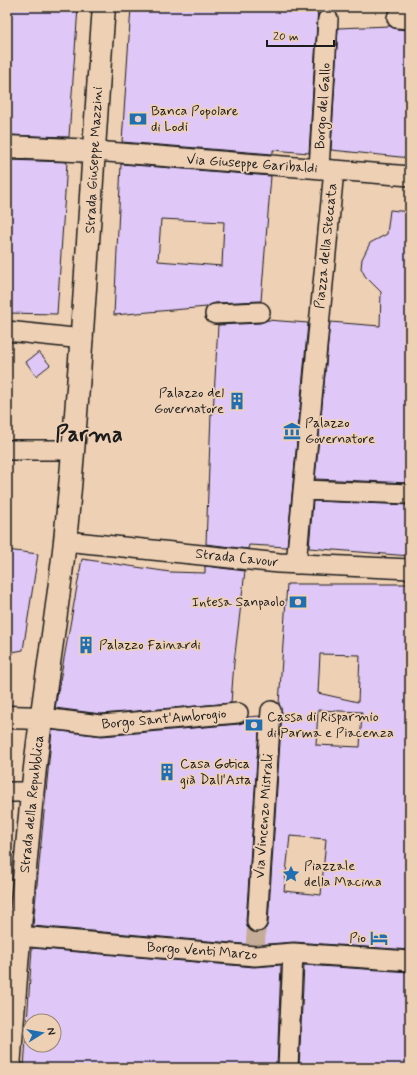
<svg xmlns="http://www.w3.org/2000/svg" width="417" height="1075" viewBox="0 0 417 1075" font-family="Mynerve,sans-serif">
	<rect width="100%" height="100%" fill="#eed0b4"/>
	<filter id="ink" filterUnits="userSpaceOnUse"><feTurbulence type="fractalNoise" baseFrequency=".025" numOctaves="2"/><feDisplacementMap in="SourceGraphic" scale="8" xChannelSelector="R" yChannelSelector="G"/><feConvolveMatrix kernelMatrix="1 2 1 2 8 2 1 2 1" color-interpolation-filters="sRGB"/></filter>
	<g filter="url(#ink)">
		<path fill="#dfc7f7" stroke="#1c1c1c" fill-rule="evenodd" d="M7 7H78L69 137 7 135Z
			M131 7H318L309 153 273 150V154L122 142Z
			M390 26 396 29 410 30V158L331 150 338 28Z
			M7 160 67 162 57 314 7 313Z
			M121 164 271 176 261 301 215 303 207 307 114 315ZM161 219 224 222 222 266 158 261Z
			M390 210 410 212V483L315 479 330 322 380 326 381 292 365 276 361 268 362 259 370 243 387 234Z
			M267 320 308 323 287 547 249 545 248 549 206 544 211 414H213L218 325 260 323Z
			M39 352 50 365 36 376 26 362Z
			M313 501 410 505V556L309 548Z
			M7 550 38 554 23 650 7 653Z
			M82 559 170 572 205 573V566L245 571 234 662 231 703 101 714 55 708Z
			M287 584H410V950L294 942 255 945 33 926 52 730 102 736 239 724 245 722 248 717 260 716 246 921 247 927 251 931 261 932 266 928 268 923 282 712 279 704ZM320 654 360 655 358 702 318 693ZM318 710 362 712 360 747 316 745ZM290 836 326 839 321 895 284 891Z
			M32 948 254 967 281 965 277 1068H24ZM30 1021H54V1045H30Z
			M304 965 410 972V1068H299Z"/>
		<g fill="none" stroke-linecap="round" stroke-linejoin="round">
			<path stroke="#c4ac96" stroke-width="19" stroke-dasharray="19 10" stroke-linecap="butt" d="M255 948 257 922"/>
			<g stroke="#1c1c1c" stroke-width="22">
				<path id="pedestrian" d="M397 18 410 19
					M95 151 410 176
					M319 169 328 19
					M215 314 260 312
					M7 331 83 339
					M7 450H73
					M303 490 410 494
					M65 541 279 563 410 569
					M296 564 334 170
					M42 718 101 725 238 713
					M7 792H33
					M257 922 271 711
					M18 936 255 956 293 953 410 961
					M288 1068 293 953"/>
			</g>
			<g stroke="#1c1c1c" stroke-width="25">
				<path id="minor" d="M7 147 95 151
					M7 717 42 718
					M9 1068C17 965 24 862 36 759 45 686 57 614 65 541 83 363 90 185 104 7"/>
			</g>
			<use href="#pedestrian" stroke="#eed0b4" stroke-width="19"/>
			<use href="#minor" stroke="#eed0b4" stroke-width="22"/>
		</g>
	</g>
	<defs>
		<g id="bank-bare" transform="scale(1.38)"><path d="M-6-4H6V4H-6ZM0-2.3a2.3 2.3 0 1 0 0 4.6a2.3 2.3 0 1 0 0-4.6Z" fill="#1f6fb2" stroke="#eed0b4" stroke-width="2.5" paint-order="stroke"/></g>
		<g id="building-bare" transform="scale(1.38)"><path d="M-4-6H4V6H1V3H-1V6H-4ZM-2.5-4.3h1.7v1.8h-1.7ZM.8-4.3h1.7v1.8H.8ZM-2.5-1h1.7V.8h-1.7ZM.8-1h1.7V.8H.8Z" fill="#1f6fb2" stroke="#eed0b4" stroke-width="2.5" paint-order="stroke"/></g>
		<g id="museum-bare" transform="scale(1.38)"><path d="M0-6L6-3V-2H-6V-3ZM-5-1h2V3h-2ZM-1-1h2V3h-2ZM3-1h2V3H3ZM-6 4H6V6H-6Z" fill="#1f6fb2" stroke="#eed0b4" stroke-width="2.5" paint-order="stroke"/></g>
		<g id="sight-bare" transform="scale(1.38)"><path d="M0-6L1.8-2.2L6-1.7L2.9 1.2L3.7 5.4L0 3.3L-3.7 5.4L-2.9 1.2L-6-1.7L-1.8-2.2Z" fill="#1f6fb2" stroke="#eed0b4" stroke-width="2.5" paint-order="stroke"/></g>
		<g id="hotel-bare" transform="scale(1.38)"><path d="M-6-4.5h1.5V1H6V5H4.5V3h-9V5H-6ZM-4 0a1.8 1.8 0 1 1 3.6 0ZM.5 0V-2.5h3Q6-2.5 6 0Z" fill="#1f6fb2" stroke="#eed0b4" stroke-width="2.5" paint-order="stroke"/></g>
	</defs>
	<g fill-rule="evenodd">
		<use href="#bank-bare" x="138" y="119"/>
		<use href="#building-bare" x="237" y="401"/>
		<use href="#museum-bare" x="292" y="431"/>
		<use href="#bank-bare" x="298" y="602"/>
		<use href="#building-bare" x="86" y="645"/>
		<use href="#bank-bare" x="254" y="725"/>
		<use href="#building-bare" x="167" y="772"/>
		<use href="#sight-bare" x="291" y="874"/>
		<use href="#hotel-bare" x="379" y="938"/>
	</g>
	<g text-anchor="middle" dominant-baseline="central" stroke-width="3.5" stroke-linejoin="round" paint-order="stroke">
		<g font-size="14" fill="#1c1c1c" stroke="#eed0b4">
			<text transform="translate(323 106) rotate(-86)">Borgo del Gallo</text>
			<text transform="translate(94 160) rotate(-87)">Strada Giuseppe Mazzini</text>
			<text transform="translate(252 164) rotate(4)">Via Giuseppe Garibaldi</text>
			<text transform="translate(326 246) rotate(-84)">Piazza della Steccata</text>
			<text transform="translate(237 558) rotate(6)">Strada Cavour</text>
			<text transform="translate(164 719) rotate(-5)">Borgo Sant'Ambrogio</text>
			<text transform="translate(32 804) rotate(-84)">Strada della Repubblica</text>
			<text transform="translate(264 816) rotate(-86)">Via Vincenzo Mistrali</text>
			<text transform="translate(202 951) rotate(4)">Borgo Venti Marzo</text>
		</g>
		<g font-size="14" fill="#1c1c1c" stroke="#eed0b4" text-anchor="start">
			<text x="151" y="111">Banca Popolare<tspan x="151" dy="16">di Lodi</tspan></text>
			<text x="224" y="393" text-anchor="end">Palazzo del<tspan x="224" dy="16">Governatore</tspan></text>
			<text x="305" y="423">Palazzo<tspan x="305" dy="16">Governatore</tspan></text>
			<text x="285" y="602" text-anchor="end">Intesa Sanpaolo</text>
			<text x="99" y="645">Palazzo Fainardi</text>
			<text x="267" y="717">Cassa di Risparmio<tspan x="267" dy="16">di Parma e Piacenza</tspan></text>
			<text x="180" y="764">Casa Gotica<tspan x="180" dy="16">già Dall'Asta</tspan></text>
			<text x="304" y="866">Piazzale<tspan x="304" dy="16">della Macina</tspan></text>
			<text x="366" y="938" text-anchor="end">Pio</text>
		</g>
		<g font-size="22" font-weight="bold" fill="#1c1c1c" stroke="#eed0b4">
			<text x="89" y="435">Parma</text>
		</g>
	</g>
	<rect width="417" height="1075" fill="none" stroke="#eed0b4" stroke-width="24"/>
	<rect x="12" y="12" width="393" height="1051" fill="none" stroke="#1c1c1c" stroke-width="1.5" filter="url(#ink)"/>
	<g transform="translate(42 1033) rotate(79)"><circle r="19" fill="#eed0b4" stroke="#9a8877"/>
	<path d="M0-3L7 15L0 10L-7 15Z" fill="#1f6fb2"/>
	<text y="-6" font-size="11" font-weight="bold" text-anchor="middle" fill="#1c1c1c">N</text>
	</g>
	<path d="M267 40v6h67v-6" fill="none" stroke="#1c1c1c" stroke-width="2"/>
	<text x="273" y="40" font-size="12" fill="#1c1c1c" stroke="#eed0b4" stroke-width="3" paint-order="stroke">20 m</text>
</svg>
